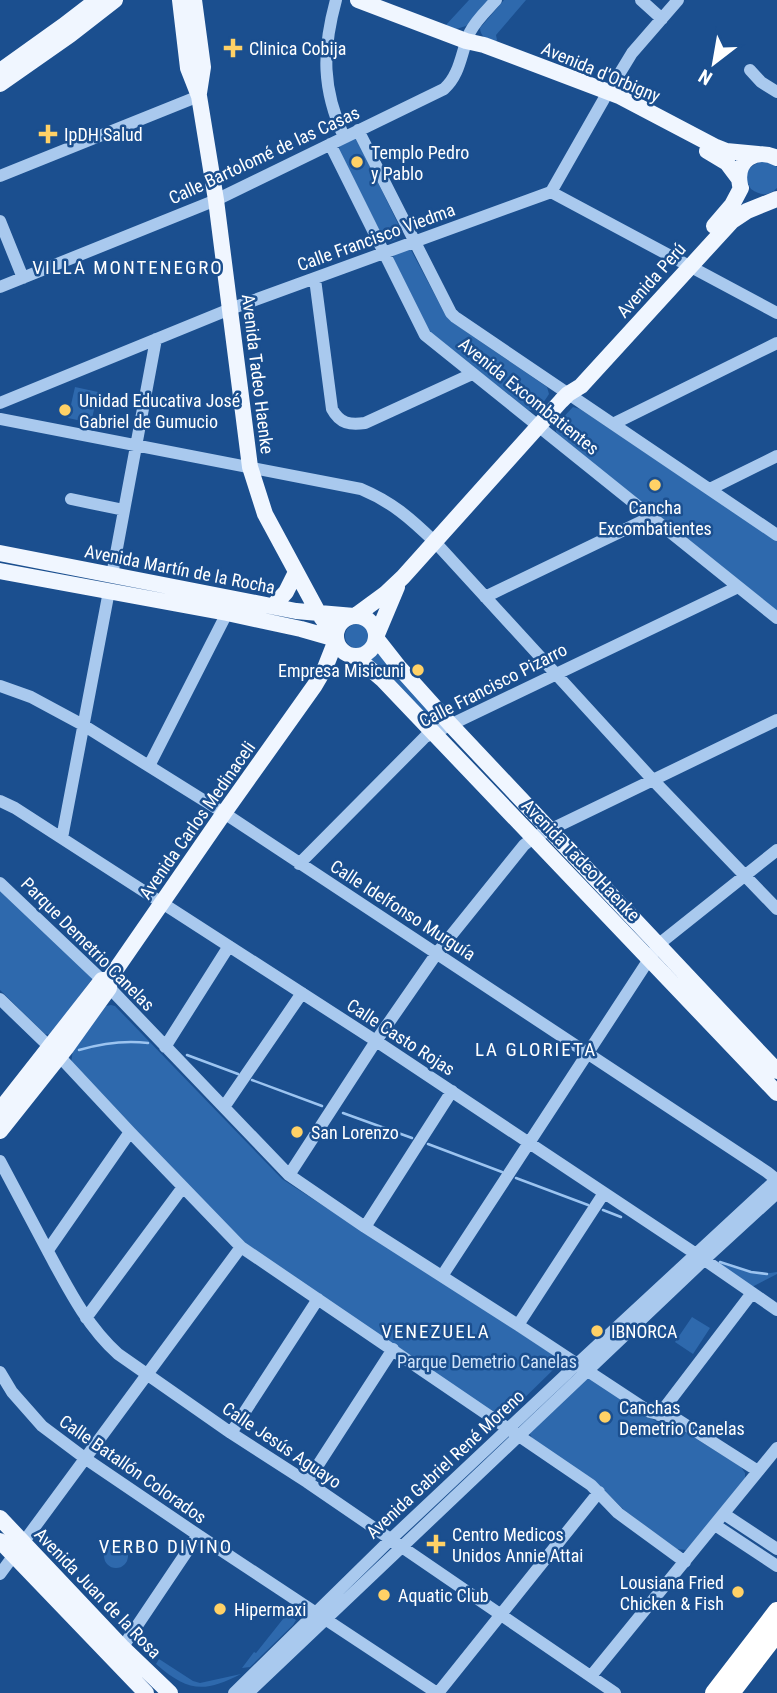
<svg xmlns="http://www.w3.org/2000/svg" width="777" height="1693" viewBox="0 0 777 1693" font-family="'Roboto Condensed',sans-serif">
	<rect width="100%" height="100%" fill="#1b4f8f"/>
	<path fill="#2e69ad" d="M469 0H490L466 26 456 29 445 26Z
		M504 0H526L496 35 497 40 493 45C487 40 480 36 480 28Z
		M354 138 357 139 402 232 401 237 390 242 384 239 339 150 340 145Z
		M763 161 773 164 777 167V188C769 196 761 196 751 189 741 174 748 166 763 161Z
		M408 248 411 250 446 316 452 322 547 387 549 394C544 402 538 412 528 410L429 331 394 261 393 257 396 253Z
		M75 387 98 392 91 423 68 418Z
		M573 407 580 409 777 541V611L559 436 556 432V425Z
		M345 636a12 12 0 1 1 24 0a12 12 0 1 1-24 0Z
		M378 650 437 720 435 722 432 723 369 660Z
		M0 887 93 978 50 1035 45 1034 0 990Z
		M111 1005 115 1006 282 1179 554 1355 556 1359 555 1368 509 1413 498 1416 245 1245 71 1064 73 1049 106 1006Z
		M716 1262C738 1269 754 1276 777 1272V1274L750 1288Z
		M692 1317 710 1328 693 1354 675 1342Z
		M585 1378H589L657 1422 684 1431 741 1467 745 1473V1482L686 1550 677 1549 624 1510 598 1484 533 1440 530 1434 531 1429Z
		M104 1556a12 12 0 1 1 24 0a12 12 0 1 1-24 0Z
		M287 1614 296 1620 293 1625 250 1667 242 1668 254 1652 256 1653Z
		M159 1659 193 1681 200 1683 241 1674C204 1693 188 1692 156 1664Z"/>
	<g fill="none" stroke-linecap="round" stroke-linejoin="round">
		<path stroke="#9cc4f0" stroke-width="2.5" d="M79 1050C103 1043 124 1040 148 1043
			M187 1055 238 1074
			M252 1080 322 1106
			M343 1113 412 1138
			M428 1144 502 1172
			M516 1178 588 1205
			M603 1210 621 1217
			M720 1262 751 1272 767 1274"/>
		<path stroke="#a9c9ee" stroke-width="12" d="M336 0C322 51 322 89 344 137
			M641 0 662 19
			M750 70 761 82 777 92
			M358 130 451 313 455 317 777 535
			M330 144 425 335 777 618
			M0 176 199 96
			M551 192 777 313
			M0 221 23 278
			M315 279 332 409C340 424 350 425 365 423L472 374
			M0 287 216 200 444 89C461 74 461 51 470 32 476 20 487 10 496 0
			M0 403 230 309 551 192 604 99 632 53 678 0
			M0 419 361 489C392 502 410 518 435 542L652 779 777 909
			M613 424 777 343
			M710 489 777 456
			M71 499 124 510
			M112 575 156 339
			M485 597 651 517
			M0 686 31 697 83 725 224 813 767 1172 777 1180
			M149 766 227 613
			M0 801 15 808 376 1041 696 1254 777 1310
			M62 838 109 591
			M299 864 425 737 738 587
			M0 883 102 980 289 1175 365 1227 518 1325 650 1412 675 1418 758 1471
			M0 999 59 1056 130 1132 241 1247 591 1485 618 1513 685 1562
			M165 1047 229 946
			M224 1107 302 993
			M0 1161C17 1193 34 1225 51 1257 70 1292 88 1327 118 1354L231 1433 307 1482 615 1693
			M289 1175 376 1041 437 953 524 845 533 838 777 720
			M365 1227 452 1091
			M48 1250 130 1132
			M442 1276 659 944 777 850
			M86 1318 183 1187
			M518 1325 604 1193
			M0 1372 12 1392 42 1426 86 1459 198 1535 437 1693
			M659 1415 752 1293
			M231 1433 318 1299
			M307 1482 393 1349
			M724 1514 777 1549
			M715 1525 777 1566
			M0 1574 241 1247
			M118 1654 198 1535
			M591 1676 777 1448
			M234 1693 391 1539 577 1364 777 1179
			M248 1693 704 1260 777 1193
			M438 1693 599 1492"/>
		<path stroke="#f0f6ff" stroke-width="16" d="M180 0 188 68 199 96 216 200 250 467 265 514 319 614 336 638
			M194 0 203 67 199 93
			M358 0 466 41 484 45 619 96 716 147 726 151 758 154
			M0 71 63 26 97 0
			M0 84 70 35 115 0
			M707 151 727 163 739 179
			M740 185C735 161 755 147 777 158
			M714 226 732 205 741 188
			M0 553 296 611 354 616
			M0 571 227 613 301 629 336 639
			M273 606 286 592 296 572
			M355 616 385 594 403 577 561 401 568 394 581 386 732 221 747 211 777 199
			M336 636a20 20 0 1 1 40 0a20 20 0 1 1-40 0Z
			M376 637 397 587
			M376 638 398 666 451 725 777 1071
			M355 656 383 680 777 1093
			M0 1110 102 980H105
			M0 1131 66 1048 109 988 110 978 224 813 315 685 325 668 336 640
			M0 1518 122 1647 170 1693
			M0 1541 146 1693"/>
		<path stroke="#fff" stroke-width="18" d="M714 1693 777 1611
			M731 1693 777 1633"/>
	</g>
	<g fill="#ffd166" stroke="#1b4f8f" stroke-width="2.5">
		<path d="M229.5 37.5h7v7h7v7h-7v7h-7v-7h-7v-7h7z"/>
		<path d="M44.5 123.5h7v7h7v7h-7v7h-7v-7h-7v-7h7z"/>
		<circle cx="357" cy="162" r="7"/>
		<circle cx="65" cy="410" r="7"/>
		<circle cx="655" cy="485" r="7"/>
		<circle cx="418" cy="670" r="7"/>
		<circle cx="297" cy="1132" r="7"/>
		<circle cx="597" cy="1331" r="7"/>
		<circle cx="605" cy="1417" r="7"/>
		<path d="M432.5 1533.5h7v7h7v7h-7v7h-7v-7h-7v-7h7z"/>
		<circle cx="738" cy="1592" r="7"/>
		<circle cx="384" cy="1595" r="7"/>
		<circle cx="220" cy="1609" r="7"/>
	</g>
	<g text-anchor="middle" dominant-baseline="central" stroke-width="5" stroke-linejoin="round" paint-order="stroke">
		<g font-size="18" fill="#fff" stroke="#1b4f8f" text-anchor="start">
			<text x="249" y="48">Clinica Cobija</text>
			<text x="64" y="134">IpDH Salud</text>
			<text x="371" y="152">Templo Pedro<tspan x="371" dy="21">y Pablo</tspan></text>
			<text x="79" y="400">Unidad Educativa José<tspan x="79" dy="21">Gabriel de Gumucio</tspan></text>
			<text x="655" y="507" text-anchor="middle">Cancha<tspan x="655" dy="21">Excombatientes</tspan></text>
			<text x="404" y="670" text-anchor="end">Empresa Misicuni</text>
			<text x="311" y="1132">San Lorenzo</text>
			<text x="611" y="1331">IBNORCA</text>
			<text x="619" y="1407">Canchas<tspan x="619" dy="21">Demetrio Canelas</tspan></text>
			<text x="452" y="1534">Centro Medicos<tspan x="452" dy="21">Unidos Annie Attai</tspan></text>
			<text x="724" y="1582" text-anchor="end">Lousiana Fried<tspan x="724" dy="21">Chicken &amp; Fish</tspan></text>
			<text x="398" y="1595">Aquatic Club</text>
			<text x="234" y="1609">Hipermaxi</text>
		</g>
		<g font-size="18" fill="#fff" stroke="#1b4f8f">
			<text transform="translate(601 72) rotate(23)">Avenida d'Orbigny</text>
			<text transform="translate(264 155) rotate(-25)">Calle Bartolomé de las Casas</text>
			<text transform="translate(376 237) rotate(-20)">Calle Francisco Viedma</text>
			<text transform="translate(651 280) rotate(-48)">Avenida Perú</text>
			<text transform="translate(258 374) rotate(83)">Avenida Tadeo Haenke</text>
			<text transform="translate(529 396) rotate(39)">Avenida Excombatientes</text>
			<text transform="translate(180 569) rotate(11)">Avenida Martín de la Rocha</text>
			<text transform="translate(493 685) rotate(-27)">Calle Francisco Pizarro</text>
			<text transform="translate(197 820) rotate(-55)">Avenida Carlos Medinaceli</text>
			<text transform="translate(581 860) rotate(46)">Avenida Tadeo Haenke</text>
			<text transform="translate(403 910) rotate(33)">Calle Idelfonso Murguía</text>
			<text transform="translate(88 944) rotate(45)">Parque Demetrio Canelas</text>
			<text transform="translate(401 1037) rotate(33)">Calle Casto Rojas</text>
			<text transform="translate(282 1445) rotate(34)">Calle Jesús Aguayo</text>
			<text transform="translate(445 1464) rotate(-43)">Avenida Gabriel René Moreno</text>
			<text transform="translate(133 1469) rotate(35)">Calle Batallón Colorados</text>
			<text transform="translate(98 1593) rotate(46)">Avenida Juan de la Rosa</text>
		</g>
		<g font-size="18" fill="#cfe3fa" stroke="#1b4f8f">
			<text x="487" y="1361">Parque Demetrio Canelas</text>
		</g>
		<g font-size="19" letter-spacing="2" fill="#fff" stroke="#1b4f8f">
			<text x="128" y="267">VILLA MONTENEGRO</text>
			<text x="536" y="1049">LA GLORIETA</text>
			<text x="436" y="1331">VENEZUELA</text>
			<text x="166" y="1546">VERBO DIVINO</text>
		</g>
	</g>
	<g transform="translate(714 63) rotate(211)" stroke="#1b4f8f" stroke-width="5" paint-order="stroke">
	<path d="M0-5L12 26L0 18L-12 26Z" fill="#ffffff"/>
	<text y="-10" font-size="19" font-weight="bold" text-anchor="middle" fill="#ffffff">N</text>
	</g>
</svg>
